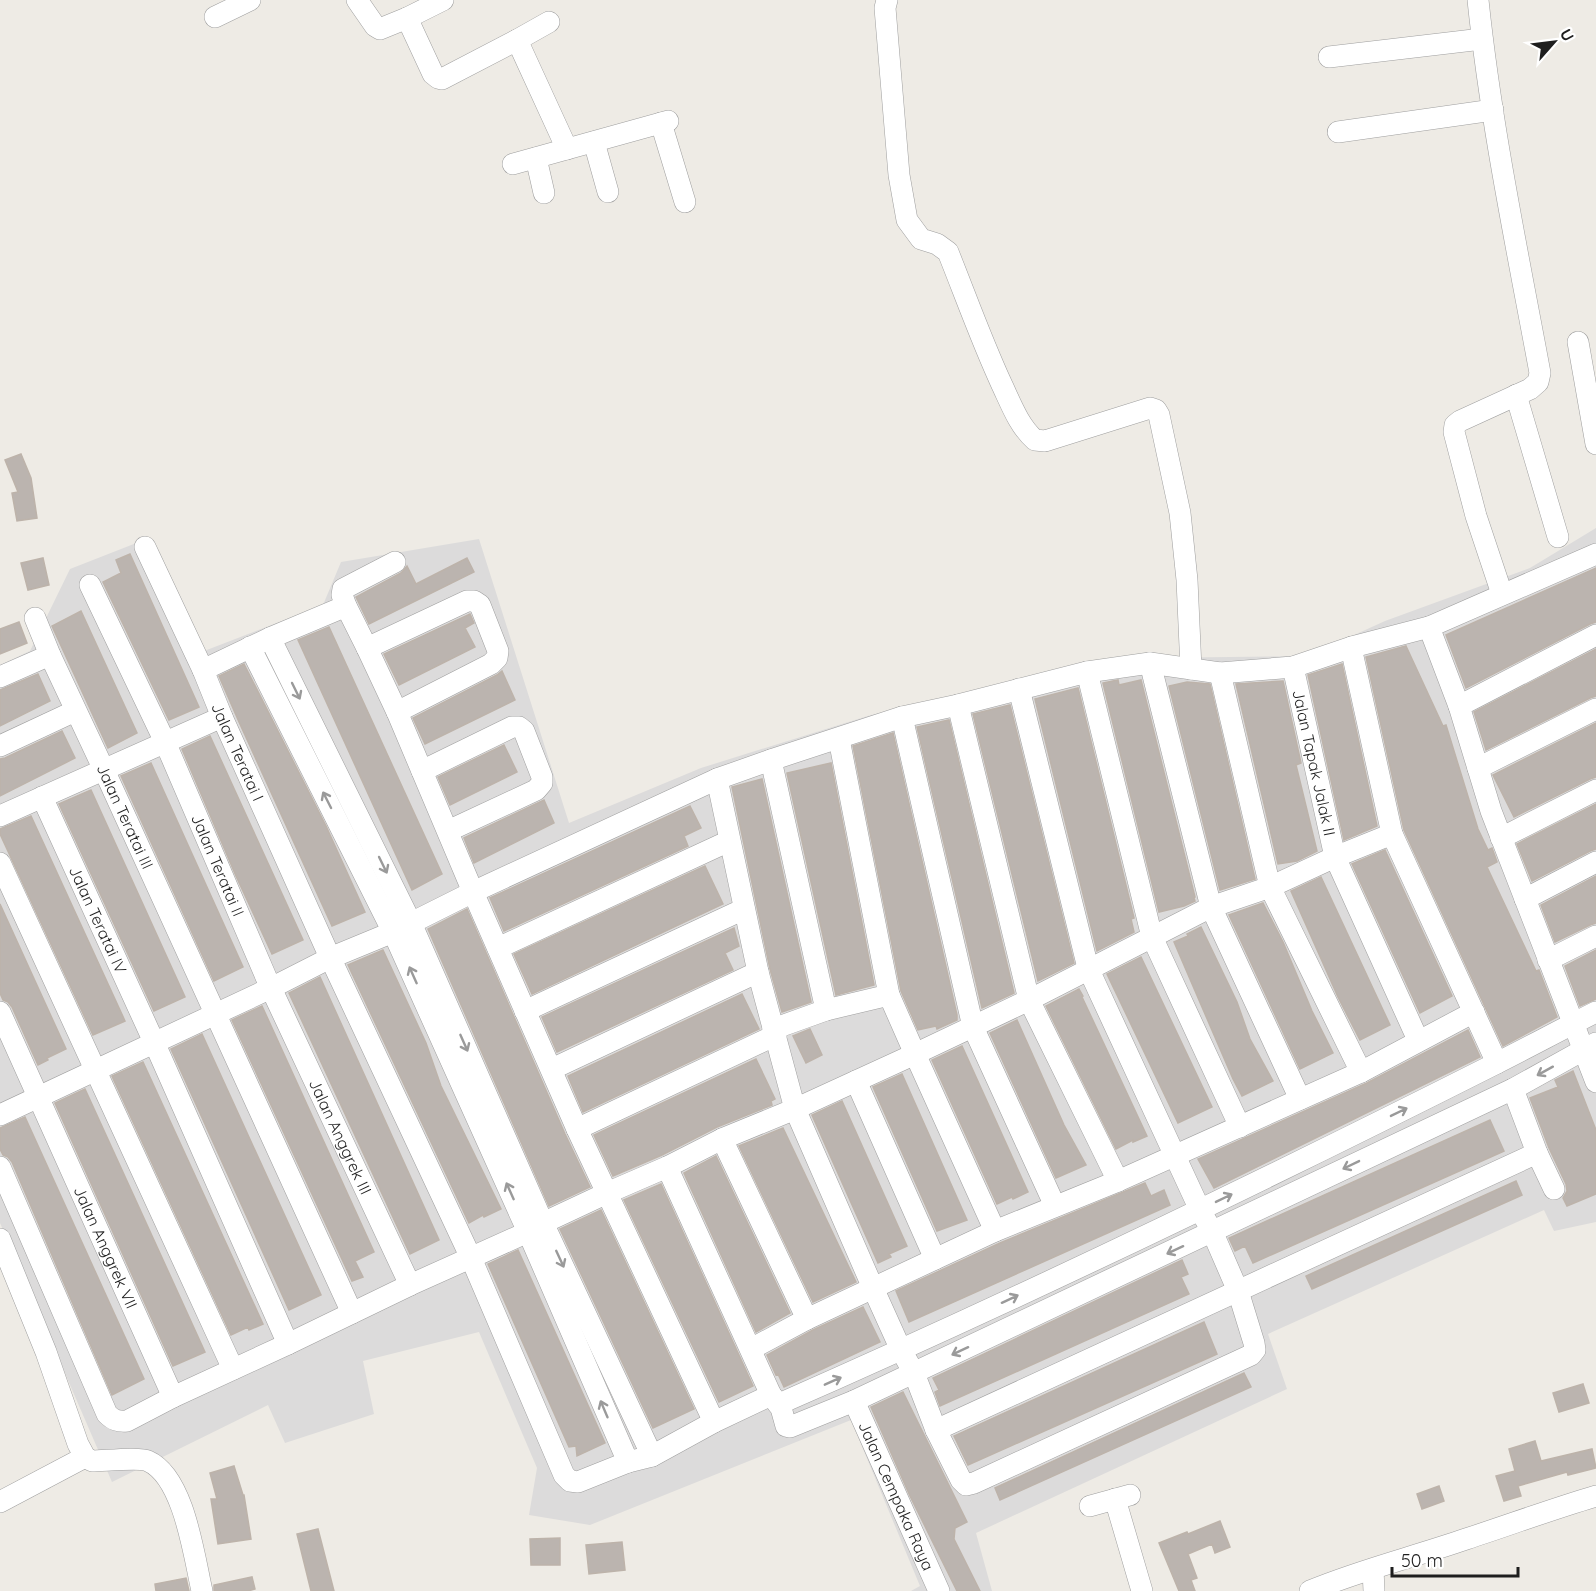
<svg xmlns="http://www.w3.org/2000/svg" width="1596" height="1591" viewBox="0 0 1596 1591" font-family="Quicksand,sans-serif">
	<rect width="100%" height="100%" fill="#eeebe5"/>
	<path fill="#dcdbdb" d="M1596 528V1222L1554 1231 1544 1210 1268 1334 1287 1389 976 1533 992 1591H911L920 1586 851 1420 590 1525 529 1515 537 1468 479 1332 363 1361 374 1414 285 1443 268 1405 112 1482 0 1223V665L30 651 70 569 144 540 199 653 323 605 341 562 479 539 569 823 701 768 871 715 1144 658 1308 656 1385 621 1530 568Z"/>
	<path fill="#bbb4af" stroke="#bdb3aa" stroke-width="1.5" d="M21 454 31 478 37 518 17 521 12 493 18 492 5 460Z
		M130 554 199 707 169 720 103 582 121 573 116 560Z
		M43 558 49 585 28 590 21 563Z
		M467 558 474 572 369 624 356 597 401 573 407 566 416 584Z
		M1596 568V622L1590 624 1466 688 1446 635Z
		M81 611 137 733 108 748 52 626Z
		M470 614 474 623 465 628 475 647 399 685 384 654Z
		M19 622 27 643 0 654V629Z
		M329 627 442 874 412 890 298 640Z
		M1406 646 1443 726 1446 725 1478 829 1488 850 1492 848 1497 862 1487 867 1536 971 1539 970 1557 1017 1503 1046 1404 830 1366 657Z
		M1596 649V696L1590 698 1486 750 1474 712Z
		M244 664 326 826 365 912 332 926 239 722 219 676Z
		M1342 664 1377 826 1344 840 1308 675Z
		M502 671 515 700 425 744 413 718 497 675Z
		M38 674 50 701 0 726V690Z
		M1118 680 1119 685 1141 680 1195 897 1194 898 1195 901 1184 906 1159 912 1103 683Z
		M1283 681 1301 763 1296 765 1317 851 1297 861 1278 864 1236 684Z
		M1187 682 1210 684 1255 879 1220 890 1169 686Z
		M1078 688 1134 918 1131 919 1134 932 1097 951 1035 699Z
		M1010 705 1074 963 1038 981 973 714Z
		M949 720 1014 993 982 1008 917 727Z
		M1596 723V777L1590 779 1514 817 1493 775Z
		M62 731 75 758 0 796V759L5 758Z
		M893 733 957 1015V1020L937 1029 936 1026 918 1030 901 991 853 746Z
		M210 736 303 940 272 954 236 876 182 749Z
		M504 745 517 772 450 805 438 777Z
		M151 763 243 967 214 981 121 776Z
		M831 763 874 985 836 995 787 773Z
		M762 779 811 1002 782 1012 770 969 732 787Z
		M91 790 185 997 154 1011 59 804Z
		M544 800 554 823 474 863 464 838Z
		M1596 804V849L1590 851 1532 881 1517 844Z
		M690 806 701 828 684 836 688 846 504 931 490 898Z
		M31 816 125 1021 93 1035 0 834V829Z
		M1385 850 1452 996 1420 1013 1352 864Z
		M705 866 723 904 532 994 514 954Z
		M1596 876V923L1590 925 1555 942 1541 905Z
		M1321 877 1390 1025 1360 1040 1338 997 1291 891Z
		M1263 903 1283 942 1312 1011 1333 1053 1300 1069 1229 915Z
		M0 904 66 1049 47 1058 48 1060 38 1065 12 1007 8 1002 3 1000 0 993Z
		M467 909 565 1134 590 1187 549 1206 428 929Z
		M1201 927 1237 1002 1250 1039 1273 1081 1242 1096 1233 1079 1174 942 1188 936 1187 934Z
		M734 928 739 946 725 953 733 970 557 1052 542 1017Z
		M383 950 426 1043 441 1086 501 1209 484 1217 483 1215 469 1223 348 965Z
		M1596 950V999L1580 1006 1565 966Z
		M1141 957 1212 1107 1178 1123 1107 974Z
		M320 977 439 1240 410 1254 289 993Z
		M1079 989 1083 996 1082 997 1147 1136 1133 1142V1140L1116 1149 1046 1006Z
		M742 994 759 1029 583 1112 568 1076Z
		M262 1006 374 1252 355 1261 363 1277 352 1281 232 1020Z
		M1017 1020 1064 1125 1086 1165 1056 1178 990 1033Z
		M810 1029 822 1055 806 1063 793 1036Z
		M1468 1030 1480 1057 1214 1188 1198 1159 1367 1083Z
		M202 1034 321 1295 289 1310 171 1049Z
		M962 1046 1028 1192 1013 1199 1012 1197 997 1204 932 1060Z
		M756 1059 775 1099 771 1101 772 1105 717 1127 662 1155 613 1176 594 1135Z
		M143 1062 263 1324 249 1330 248 1327 231 1335 112 1076Z
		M1573 1071 1596 1130V1194L1567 1206 1563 1198 1567 1191 1566 1184 1549 1148 1530 1098 1558 1087 1555 1080Z
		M902 1074 967 1220 937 1231 873 1087Z
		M85 1089 205 1352 173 1366 55 1103Z
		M842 1101 907 1246 889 1254 891 1257 878 1263 812 1115Z
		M25 1117 144 1379 112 1395 12 1162 8 1157 3 1155 0 1149V1128Z
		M1490 1120 1504 1151 1253 1263 1245 1246 1235 1251 1229 1238Z
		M783 1128 856 1282 813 1302 739 1146Z
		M716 1156 790 1313 756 1332 684 1173Z
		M1516 1181 1522 1195 1312 1289 1306 1276Z
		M1145 1183 1151 1196 1164 1190 1170 1205 909 1322 896 1291 1000 1243Z
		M661 1184 753 1386 719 1402 624 1200Z
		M601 1210 694 1409 653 1428 560 1229Z
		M518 1250 605 1443 577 1456 576 1446 569 1447 488 1264Z
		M1182 1260 1188 1274 1181 1277 1189 1294 940 1406 935 1392 939 1390 933 1378Z
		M863 1307 880 1342 784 1387 778 1374 776 1375 767 1355 813 1330Z
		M1204 1322 1217 1354 968 1465 954 1436Z
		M1244 1373 1251 1387 1000 1500 995 1488Z
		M1583 1384 1589 1403 1559 1412 1553 1393Z
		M903 1392 967 1522 955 1528 954 1539 980 1591H957L910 1496 871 1407Z
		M1535 1441 1541 1461 1592 1449 1596 1468 1568 1475 1567 1472 1518 1486 1521 1496 1504 1501 1496 1476 1515 1471 1509 1449Z
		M234 1466 243 1495H244L251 1539 218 1544 211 1499H217L210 1473Z
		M1439 1486 1444 1501 1422 1509 1417 1494Z
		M1220 1521 1230 1547 1215 1553 1212 1544 1188 1554 1197 1578 1191 1580 1195 1591H1179L1159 1543 1187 1532 1188 1534Z
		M318 1529 334 1591H311L297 1534Z
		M560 1538V1565H531L530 1539Z
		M622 1542 625 1570 589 1574 586 1545Z
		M252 1577 255 1589 248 1591H214V1585Z
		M186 1578 189 1591H156L155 1584Z"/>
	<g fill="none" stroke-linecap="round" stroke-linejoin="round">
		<g stroke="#9f9f9f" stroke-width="22">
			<g id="minor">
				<path d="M357 0 375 26 380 29 407 18 433 74 438 78 442 79 517 40 567 149 668 121"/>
				<path d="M887 0 885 8 899 175 907 220 921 239 937 244 948 252C966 297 982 342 1002 385 1011 404 1019 426 1035 440L1045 441 1150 408 1156 410 1159 415 1180 513 1187 580 1191 669"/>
				<path d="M1478 0C1491 125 1517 249 1540 373L1538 382 1530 389 1460 421 1455 425 1454 432 1476 516 1502 594"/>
				<path d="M215 17 250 0"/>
				<path d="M407 18 443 0"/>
				<path d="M517 40 549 22"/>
				<path d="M1329 57 1482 39"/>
				<path d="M661 123 685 202"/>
				<path d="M1338 132 1493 110"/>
				<path d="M594 142 608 192"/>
				<path d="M536 158 544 193"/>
				<path d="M513 164 567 149"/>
				<path d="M1578 342 1596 444"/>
				<path d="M1516 395 1558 537"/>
				<path id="s1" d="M145 547 203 670 222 717 328 953 471 1258 564 1475 570 1481 578 1482 628 1462 652 1456 714 1422 771 1395 781 1408 786 1426 790 1427 854 1401 1513 1089 1596 1043"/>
				<path d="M1596 554 1429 627 1459 706 1491 811 1596 1082"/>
				<path d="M395 562 343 589 342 595 346 606 367 648 397 712 473 892 577 1129 714 1422"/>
				<path id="s2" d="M90 585 165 742 269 984 410 1285"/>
				<path id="s3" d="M35 618 50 655 104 770 352 1313"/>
				<path d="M270 638 411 923 543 1223 652 1456"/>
				<path d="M250 647 393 932 528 1232 628 1462"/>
				<path d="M1352 647V652L1392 834"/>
				<path d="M367 648 467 601H474L480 605 498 651 497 658 491 664 397 712"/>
				<path d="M1150 663 1211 907 1300 1099"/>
				<path id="s4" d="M1293 667 1335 857 1418 1040"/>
				<path d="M203 670 270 638 346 606"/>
				<path d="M1087 672 1152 937 1240 1127"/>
				<path d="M1220 673 1270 887 1361 1072"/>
				<path d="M0 677 50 655"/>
				<path d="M958 705 1029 1000 1118 1181"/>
				<path d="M1459 706 1596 635"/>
				<path d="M902 717 973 1027 1055 1206"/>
				<path d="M839 739 889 995 915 1054 995 1231"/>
				<path d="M0 746 75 711"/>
				<path d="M771 760 826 1010"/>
				<path d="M1478 768 1596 709"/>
				<path d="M422 771 512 727H519L524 731 542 777V783L536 790 448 831"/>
				<path d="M717 779 758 972 795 1109 873 1288 901 1350 914 1373 936 1430 961 1480 966 1485 974 1483 1251 1355 1255 1350 1254 1343 1238 1291 1212 1231 1200 1210 1088 968 1019 689"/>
				<path id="s5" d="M42 797 154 1042 288 1344"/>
				<path d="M0 816 222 717"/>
				<path d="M1501 838 1596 790"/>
				<path d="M0 863 233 1369"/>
				<path d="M1525 899 1596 862"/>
				<path d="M498 948 729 841"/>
				<path d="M1548 960 1596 936"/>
				<path d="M525 1011 744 909"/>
				<path id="s6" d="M0 1012 173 1397"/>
				<path d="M773 1029 826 1010 889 995"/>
				<path d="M552 1069 758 972"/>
				<path d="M856 1081 935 1259"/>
				<path d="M1513 1089 1537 1153 1554 1189"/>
				<path d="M0 1115 271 988 330 958 393 932 473 892 717 779 771 760 902 717 958 705 1087 672 1150 663 1220 673 1293 667 1352 647 1429 627"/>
				<path d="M577 1129 776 1035"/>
				<path d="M722 1139 807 1319"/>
				<path d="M0 1167 107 1414C113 1420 118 1422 127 1421L173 1397 288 1344 410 1285 528 1232 543 1223 607 1193 667 1167 722 1139 795 1109 915 1054 1029 1000 1211 907 1270 887 1335 857 1392 834 1497 1063"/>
				<path d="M667 1167 771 1395"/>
				<path d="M0 1239 46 1352 78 1444 85 1457 92 1461C104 1461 139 1457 148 1461 184 1477 194 1556 202 1591"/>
				<path d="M751 1349 807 1319 935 1259 995 1231 1118 1181 1361 1072 1474 1012"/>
				<path id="s7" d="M854 1401 939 1591"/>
				<path d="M779 1404C1021 1298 1259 1183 1495 1064 1529 1047 1562 1029 1596 1012"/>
				<path d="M936 1430 1537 1153"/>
				<path d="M1115 1499 1142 1591"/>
				<path d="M0 1502 85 1457"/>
				<path d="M1090 1506 1130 1495"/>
				<path d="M1373 1569 1374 1591"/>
				<path d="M1310 1591C1360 1570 1414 1557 1466 1539 1509 1525 1552 1509 1596 1496"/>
			</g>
		</g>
		<use href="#minor" stroke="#fff" stroke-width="21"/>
	</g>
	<defs><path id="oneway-shaft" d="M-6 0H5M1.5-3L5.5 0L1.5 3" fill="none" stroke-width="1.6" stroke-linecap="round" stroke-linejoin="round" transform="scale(1.5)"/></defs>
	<g stroke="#9a9a9a">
		<use href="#oneway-shaft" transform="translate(296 691) rotate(64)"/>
		<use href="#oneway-shaft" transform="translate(327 800) rotate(-117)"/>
		<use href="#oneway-shaft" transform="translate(383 865) rotate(64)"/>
		<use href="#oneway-shaft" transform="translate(413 975) rotate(-114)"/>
		<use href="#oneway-shaft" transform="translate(464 1043) rotate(66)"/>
		<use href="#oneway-shaft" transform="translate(1545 1071) rotate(151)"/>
		<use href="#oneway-shaft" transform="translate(1399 1112) rotate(-26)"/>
		<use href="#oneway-shaft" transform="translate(1351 1165) rotate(154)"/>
		<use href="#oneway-shaft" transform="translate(510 1191) rotate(-114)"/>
		<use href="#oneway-shaft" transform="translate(1224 1198) rotate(-26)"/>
		<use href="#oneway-shaft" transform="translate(1175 1250) rotate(155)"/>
		<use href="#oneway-shaft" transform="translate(560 1259) rotate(65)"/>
		<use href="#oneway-shaft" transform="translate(1010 1299) rotate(-25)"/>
		<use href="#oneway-shaft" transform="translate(960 1351) rotate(155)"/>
		<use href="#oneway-shaft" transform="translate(833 1381) rotate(-24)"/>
		<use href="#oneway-shaft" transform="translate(604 1409) rotate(-113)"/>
	</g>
	<g text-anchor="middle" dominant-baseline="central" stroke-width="4.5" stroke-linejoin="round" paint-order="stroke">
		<g font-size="16" fill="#1e1e1e" stroke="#fff">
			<text stroke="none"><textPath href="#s1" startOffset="225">Jalan Teratai I</textPath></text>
			<text stroke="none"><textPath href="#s4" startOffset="98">Jalan Tapak Jalak II</textPath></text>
			<text stroke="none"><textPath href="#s3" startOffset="218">Jalan Teratai III</textPath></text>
			<text stroke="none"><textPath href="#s2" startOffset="308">Jalan Teratai II</textPath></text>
			<text stroke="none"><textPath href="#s5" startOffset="135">Jalan Teratai IV</textPath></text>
			<text stroke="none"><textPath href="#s2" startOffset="606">Jalan Anggrek III</textPath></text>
			<text stroke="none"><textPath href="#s6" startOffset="258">Jalan Anggrek VII</textPath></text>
			<text stroke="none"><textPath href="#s7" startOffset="104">Jalan Cempaka Raya</textPath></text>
		</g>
	</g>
	<g transform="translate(1554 42) rotate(62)" stroke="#ffffff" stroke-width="4.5" paint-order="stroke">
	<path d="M0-4.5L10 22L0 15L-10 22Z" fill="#1e1e1e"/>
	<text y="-9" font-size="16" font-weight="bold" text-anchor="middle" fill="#1e1e1e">U</text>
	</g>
	<path d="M1392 1567v9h126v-9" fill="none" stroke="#1e1e1e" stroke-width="3"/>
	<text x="1401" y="1567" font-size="18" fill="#1e1e1e" stroke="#ffffff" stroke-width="4.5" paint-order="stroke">50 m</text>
</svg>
